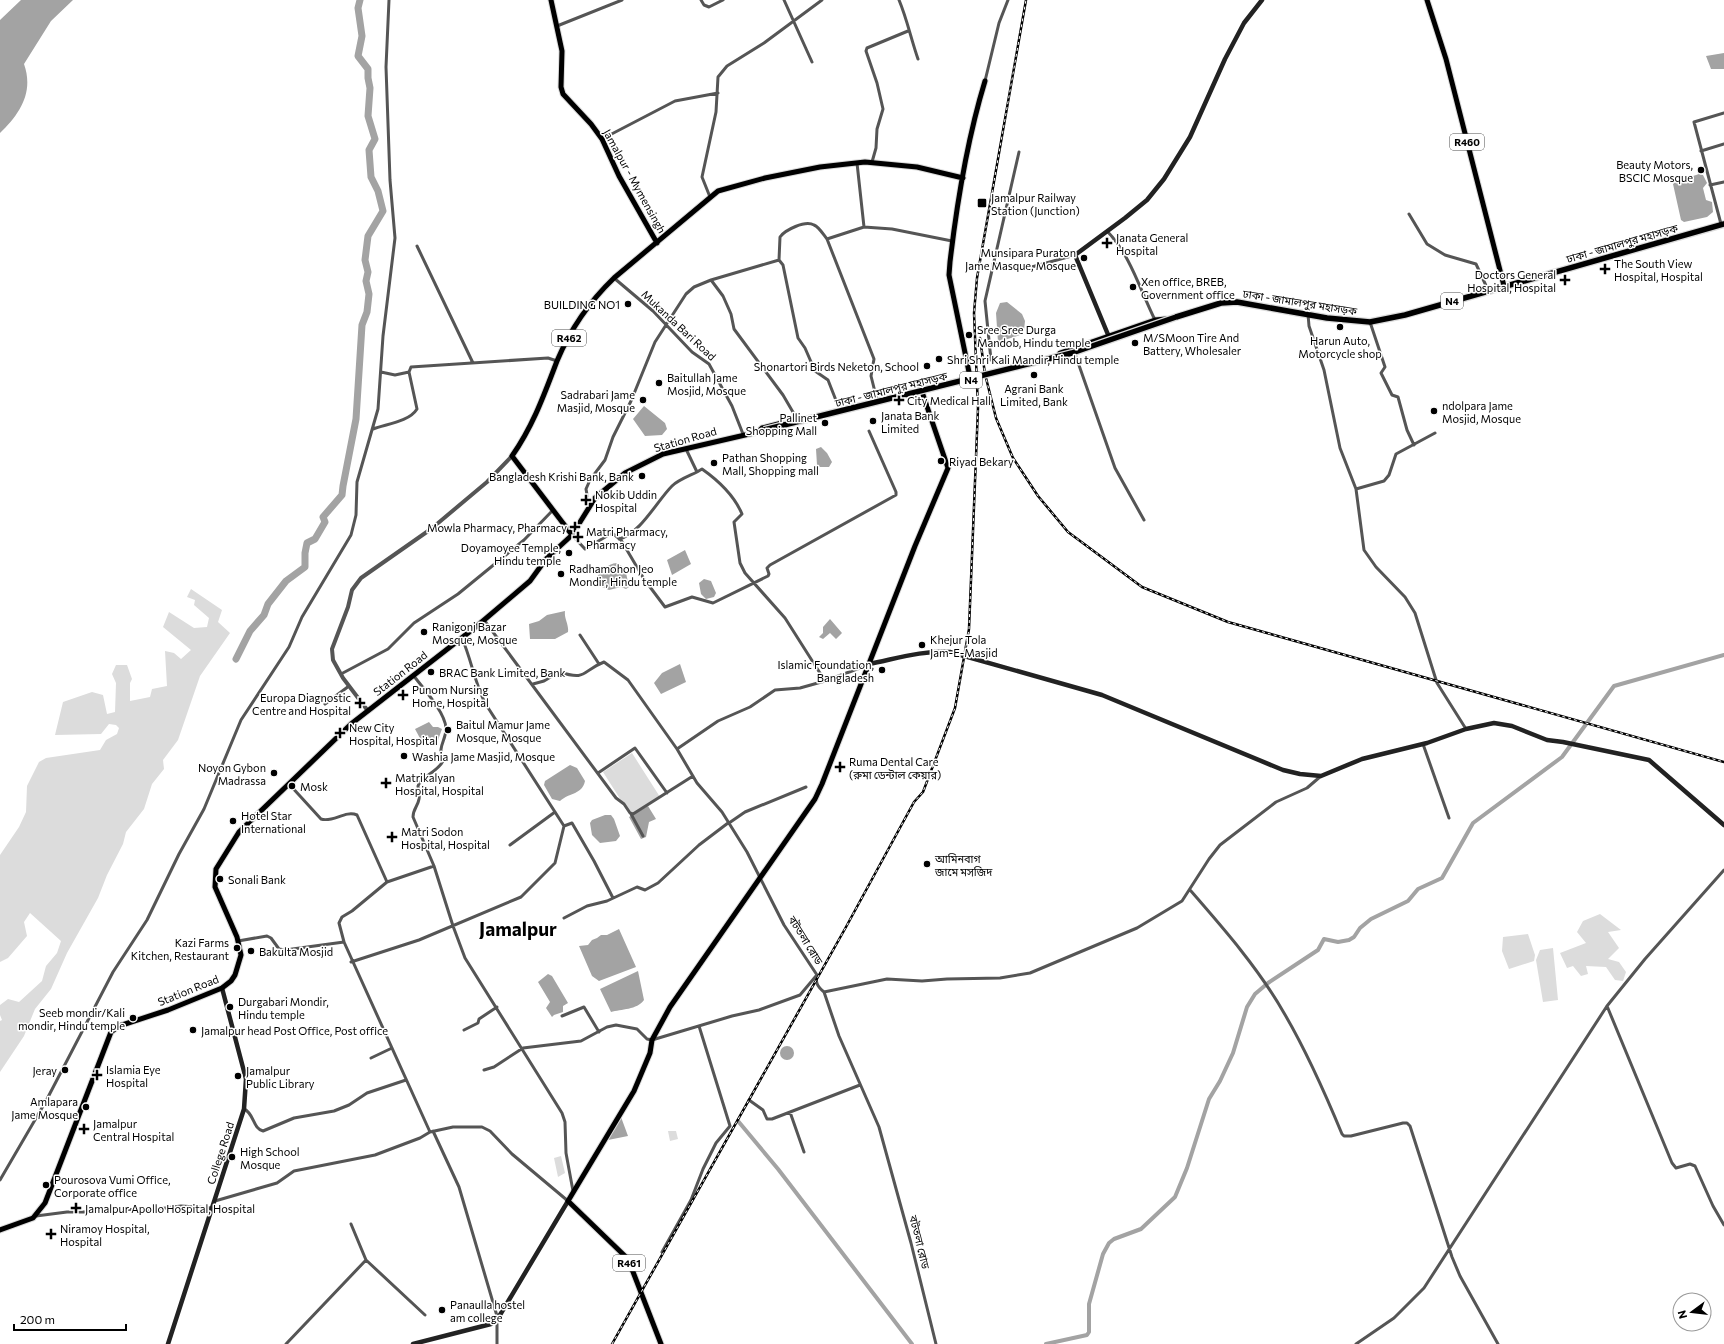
<svg xmlns="http://www.w3.org/2000/svg" width="1724" height="1344" viewBox="0 0 1724 1344" font-family="Commissioner,'Noto Sans Bengali',sans-serif">
	<rect width="100%" height="100%" fill="#fff"/>
	<path fill="#dcdcdc" d="M191 589 222 610 218 622 230 633 200 676 178 740 163 760 164 769 152 784 144 809 126 832 123 844 107 875 98 898 67 953 51 989 35 1009 24 1036 0 1072V1021L2 1020 0 1015V1005L8 999 19 1002 42 981 46 966 57 953 61 941 30 913 24 922 27 936 8 958 0 962V855L19 827 26 812 27 786 39 762 46 758 100 750 106 740 117 734 119 728 116 725 109 724 101 734 55 735 63 702 92 692 103 695 107 714 115 712 116 683 112 674 116 665H127L132 679 130 683V701L150 697 152 689 167 686 165 651 174 653 181 659 191 650 163 627 169 612 194 628 207 627 209 618 194 605 195 600 187 597Z
		M632 753 660 797 631 816 603 772Z
		M1600 914 1621 930 1608 932 1619 948 1608 959 1619 962 1626 972 1623 981 1615 980 1606 967 1586 966 1588 974 1581 976 1573 966 1567 968 1560 953 1586 943 1577 932 1583 921Z
		M1528 934 1535 955 1534 961 1509 969 1502 951 1503 937Z
		M1553 948 1558 1000 1543 1002 1536 960 1540 950Z
		M668 1131H676L678 1139 670 1141Z
		M561 1156 565 1173 558 1177 554 1158Z"/>
	<path fill="#a3a3a3" d="M21 0H73L51 21 24 64C34 92 20 114 0 133V20Z
		M1724 53V69H1711L1706 56Z
		M1699 174 1703 175 1707 183 1703 188 1706 200 1712 202 1713 212 1707 217 1684 222 1681 220 1673 184 1679 179H1684Z
		M1007 302 1022 314 1025 321 1024 330 1020 335 998 342 996 313 1000 303Z
		M644 406 665 423 667 429 662 435 645 436 633 419Z
		M821 447 827 453 832 462 829 467H820L817 465 816 449Z
		M685 550 691 564 672 575 667 560Z
		M617 563 625 568 629 587 626 589 621 587 609 590 597 585 596 579C601 570 607 564 617 563Z
		M704 579 711 581 716 593 714 597 706 599 701 594 699 583Z
		M565 611C564 619 569 624 568 632L555 639H530L529 624 539 621 547 615Z
		M830 619 842 633 836 639 830 633 823 639 819 637 823 633V627Z
		M680 664 686 682 661 694 654 683 662 673Z
		M429 722 433 727H438L442 729 438 740 432 737 422 742 415 729Z
		M570 765 577 768 585 781C582 795 570 792 560 801L552 799 544 785 545 781Z
		M648 806 656 819 649 822 646 837 641 839 629 817Z
		M605 815H611L614 819 620 836 616 841 600 843 592 835 590 823 592 820Z
		M619 929 636 967 599 981 592 976 579 946 588 945 592 940 597 938 601 935H607Z
		M638 971 644 1000C637 1010 621 1009 611 1012L600 989Z
		M548 974 552 976 568 1003 563 1006V1012L554 1015 552 1017 546 1008 550 1002 538 982Z
		M780 1053a7 7 0 1 1 14 0a7 7 0 1 1-14 0Z
		M621 1117 628 1136 608 1140Z"/>
	<g fill="none" stroke-linecap="round" stroke-linejoin="round">
		<path stroke="#a3a3a3" stroke-width="4" d="M738 1121 778 1169 912 1344
			M1046 1344 1087 1335 1089 1332V1304L1103 1254 1109 1243 1114 1239 1141 1229 1175 1197 1187 1168 1209 1099 1220 1081 1233 1053 1247 1007 1255 994 1268 983 1318 950 1324 939 1338 942 1349 940 1354 937 1360 928 1371 919 1408 901 1418 889 1442 878 1473 823 1562 757 1614 686 1724 655"/>
		<path stroke="#a3a3a3" stroke-width="7" d="M236 659 250 631 264 615 268 604 286 581 305 567V553L307 543 315 539 325 522 323 517 342 495 343 486 356 419 362 325 367 312 369 294 366 281 368 272 365 260 368 236 383 211 378 191 371 177 369 150 375 139 368 116 370 88 368 78V69L358 56 362 36 358 8 360 0"/>
		<g stroke="#dbdbdb" stroke-width="7">
			<path id="primary" d="M551 0 562 51 561 87 563 94 591 124 602 139 619 176 657 243
				M1427 0 1446 59 1504 286
				M1060 353 1155 320 1166 319
				M970 377 949 275 950 262C957 202 967 140 985 81
				M572 535 512 456C533 426 544 395 557 361 570 330 589 302 614 278L718 191 765 178 820 167 865 162 917 167 963 178
				M0 1230 33 1218 45 1203 111 1032 119 1026 168 1010 222 988 231 981 235 975 241 955 237 937 215 887 216 869 239 832 351 724 477 626 530 581 546 559 572 535 595 498 625 473 663 454 758 432 762 428 782 423
				M661 1344 628 1259 568 1201 634 1091 650 1053 652 1040 670 1007 815 799 822 784 915 546 948 468 921 389"/>
		</g>
		<g stroke="#dbdbdb" stroke-width="8">
			<path id="trunk" d="M1176 317 1221 303 1237 302 1327 318 1370 322 1405 315 1724 224"/>
		</g>
		<path stroke="#555" stroke-width="3" d="M701 0 704 5 709 7 723 0
			M784 0 812 62
			M899 0C907 19 911 39 918 59
			M557 26 622 0
			M985 81 999 23 1008 0
			M602 139 675 101 718 93
			M1701 151 1724 144
			M872 162 876 148 877 129 883 109 877 83 866 51 867 48 908 31
			M857 163 864 227
			M1710 185 1724 182
			M710 197 702 177 716 112 718 77 727 66 764 43 822 0
			M1409 214 1427 244 1445 255 1476 264 1488 290
			M1721 224 1694 122 1724 113
			M1107 231C1131 256 1140 290 1155 320
			M827 239 864 227 892 229 952 241
			M417 246 473 363
			M993 264 1028 268 1075 255
			M614 278 653 311 692 352 709 364 732 406 743 434
			M711 280 723 296 731 314 734 329 783 395 797 419
			M1308 314 1309 326 1324 370 1340 448 1356 489 1364 550 1376 567 1405 597 1415 613 1437 683 1466 729
			M1370 322 1385 367 1381 373 1392 395 1398 397 1407 430 1414 445
			M1074 351 1115 468 1144 520
			M991 360 985 301 1019 152
			M381 372 395 375 409 372
			M839 408 828 380 815 371 805 348 798 338 783 265 779 260 780 237C785 230 805 220 814 225 819 227 823 234 827 239L874 359 871 376 877 400
			M373 429C386 424 409 422 417 409L409 372 411 367 548 358 557 361
			M686 449 697 472 702 469C719 481 734 495 742 514L734 522 740 563 745 573 785 618 825 681
			M1356 489 1384 481 1389 475 1396 454 1435 433
			M589 506 586 489 590 480 605 460 613 437 631 401 655 342 686 294 694 287 711 280 779 260
			M572 535 585 549 612 533 621 540 644 579 665 607 692 597 713 603 768 576 769 574 767 568 770 565 896 495V492L869 431
			M619 539C640 534 657 501 672 486 678 480 689 476 697 472
			M484 620 616 798 624 804 630 813 633 814 693 776
			M580 635 599 664
			M462 638C471 659 475 683 485 703L564 826 572 823 594 861 613 898
			M341 674 388 649 414 623 458 594 524 540 553 510
			M413 675C423 688 445 712 446 728 446 742 437 745 443 761 438 772 420 777 418 786 418 790 420 795 419 799 418 806 413 809 413 817L434 866 453 926 465 958 562 1113 565 1122 566 1153 573 1191
			M533 684 544 681 559 672C588 681 581 671 604 662L628 680 677 749 697 783 722 812 747 852 784 925 817 975C815 983 818 987 824 992L839 1036 879 1127 911 1243 936 1344
			M325 704 349 686
			M1423 744 1449 818
			M677 749 718 721 750 707 775 690 800 688 825 681 868 665
			M598 773 635 748 667 793
			M289 784 321 819C333 823 345 810 357 815L387 882
			M631 814 643 836
			M729 823 745 812 806 787
			M510 845 555 812
			M1190 890C1224 929 1259 969 1284 1013 1307 1052 1325 1093 1342 1134L1344 1136H1351L1403 1123H1407L1410 1126 1452 1257 1460 1276 1498 1344
			M564 918 587 906 607 901 637 887 645 890 658 883 699 845 728 823
			M238 941 267 936 271 938 279 949 285 950 344 942 430 1132 453 1127H482L490 1131 512 1154 568 1201
			M344 942 339 923 342 917 352 911 387 882 434 866
			M351 962 419 940 521 897 555 863 564 826
			M824 992 887 979 922 981 947 979 1000 978 1030 973 1137 928 1182 901 1209 859 1220 845 1276 802 1307 788 1321 776
			M1607 1006 1672 1163 1676 1168 1690 1164 1695 1166 1713 1206 1724 1225
			M562 1016 584 1007 599 1032
			M464 1030 478 1023 479 1019 497 1007
			M371 1058 392 1048
			M484 1070 494 1067 523 1048 581 1041 607 1027 616 1025 637 1029 647 1039 652 1040 732 1016 759 1010 800 995 816 976
			M749 1100 763 1110 767 1119H772L860 1085
			M244 1109C254 1113 253 1129 263 1131L294 1118 334 1111 349 1105 367 1093 406 1080
			M790 1112 804 1152
			M433 1131 459 1187 497 1316V1344
			M0 1180 46 1101 113 972 147 920 179 854 204 809 241 720 289 647 302 617 351 535 356 515 357 482 378 409 383 336 395 238 390 180 386 67 389 0
			M215 1201 277 1183 294 1171 375 1155 420 1138 430 1132
			M36 1216 67 1212H96L114 1209 150 1210 181 1206 212 1208
			M351 1224 366 1260 425 1315
			M662 1252 691 1200 703 1169 716 1143 730 1126 699 1026
			M286 1344 366 1260
			M1356 1344 1394 1318 1424 1288 1607 1006 1645 959 1724 870"/>
		<path stroke="#555" stroke-width="4" d="M368 711 343 678 333 660 332 649 348 607 352 590 361 578 431 529 487 482 512 456"/>
		<path stroke="#222" stroke-width="4.5" d="M1109 337 1075 255 1125 218 1147 200 1164 179 1190 137 1225 59 1244 23 1262 0
			M869 664C895 659 923 650 950 652L1102 695 1283 770 1300 774 1321 776 1362 759 1427 743 1466 729 1494 723 1512 726 1547 740 1563 742 1649 760 1724 825
			M168 1344 244 1109 246 1079 222 988
			M413 1344 491 1324 497 1320 568 1201"/>
		<use href="#primary" stroke="#000" stroke-width="5"/>
		<use href="#trunk" stroke="#000" stroke-width="5.5"/>
		<g stroke="#000" stroke-width="2.5">
			<path id="rail" d="M980 338 985 374 996 418 1013 458 1038 496 1068 532 1142 587 1228 622 1724 762
				M612 1344 846 927 914 802 923 792 955 708 969 629 978 408 974 313 977 278 1026 0"/>
		</g>
		<use href="#rail" stroke="#fff" stroke-width="1" stroke-dasharray="3" stroke-linecap="butt"/>
		<g stroke="#dbdbdb" stroke-width="8" stroke-linecap="butt">
			<path id="trunk-bridge" d="M764 430 1072 353 1176 317"/>
		</g>
		<use href="#trunk-bridge" stroke="#000" stroke-width="5.5"/>
	</g>
	<g fill="#000" stroke="#fff" stroke-width="1.5">
		<circle cx="1701" cy="170" r="4"/>
		<rect x="977" y="198" width="10" height="10" rx="2"/>
		<path d="M1105 237h4v4h4v4h-4v4h-4v-4h-4v-4h4z"/>
		<circle cx="1084" cy="258" r="4"/>
		<path d="M1603 263h4v4h4v4h-4v4h-4v-4h-4v-4h4z"/>
		<path d="M1563 274h4v4h4v4h-4v4h-4v-4h-4v-4h4z"/>
		<circle cx="1133" cy="287" r="4"/>
		<circle cx="628" cy="304" r="4"/>
		<circle cx="1340" cy="327" r="4"/>
		<circle cx="969" cy="335" r="4"/>
		<circle cx="1135" cy="343" r="4"/>
		<circle cx="939" cy="359" r="4"/>
		<circle cx="927" cy="366" r="4"/>
		<circle cx="1034" cy="375" r="4"/>
		<circle cx="659" cy="383" r="4"/>
		<circle cx="643" cy="400" r="4"/>
		<path d="M897 394h4v4h4v4h-4v4h-4v-4h-4v-4h4z"/>
		<circle cx="1434" cy="411" r="4"/>
		<circle cx="873" cy="421" r="4"/>
		<circle cx="825" cy="423" r="4"/>
		<circle cx="941" cy="461" r="4"/>
		<circle cx="714" cy="463" r="4"/>
		<circle cx="642" cy="476" r="4"/>
		<path d="M584 494h4v4h4v4h-4v4h-4v-4h-4v-4h4z"/>
		<path d="M573 521h4v4h4v4h-4v4h-4v-4h-4v-4h4z"/>
		<path d="M576 531h4v4h4v4h-4v4h-4v-4h-4v-4h4z"/>
		<circle cx="569" cy="553" r="4"/>
		<circle cx="561" cy="574" r="4"/>
		<circle cx="424" cy="632" r="4"/>
		<circle cx="922" cy="645" r="4"/>
		<circle cx="882" cy="670" r="4"/>
		<circle cx="431" cy="672" r="4"/>
		<path d="M401 689h4v4h4v4h-4v4h-4v-4h-4v-4h4z"/>
		<path d="M358 697h4v4h4v4h-4v4h-4v-4h-4v-4h4z"/>
		<circle cx="448" cy="730" r="4"/>
		<path d="M338 727h4v4h4v4h-4v4h-4v-4h-4v-4h4z"/>
		<circle cx="404" cy="756" r="4"/>
		<path d="M838 761h4v4h4v4h-4v4h-4v-4h-4v-4h4z"/>
		<circle cx="274" cy="773" r="4"/>
		<path d="M384 777h4v4h4v4h-4v4h-4v-4h-4v-4h4z"/>
		<circle cx="292" cy="786" r="4"/>
		<circle cx="233" cy="821" r="4"/>
		<path d="M390 831h4v4h4v4h-4v4h-4v-4h-4v-4h4z"/>
		<circle cx="927" cy="864" r="4"/>
		<circle cx="220" cy="879" r="4"/>
		<circle cx="237" cy="948" r="4"/>
		<circle cx="251" cy="951" r="4"/>
		<circle cx="230" cy="1007" r="4"/>
		<circle cx="133" cy="1018" r="4"/>
		<circle cx="193" cy="1030" r="4"/>
		<circle cx="65" cy="1070" r="4"/>
		<path d="M95 1069h4v4h4v4h-4v4h-4v-4h-4v-4h4z"/>
		<circle cx="238" cy="1076" r="4"/>
		<circle cx="86" cy="1107" r="4"/>
		<path d="M82 1123h4v4h4v4h-4v4h-4v-4h-4v-4h4z"/>
		<circle cx="232" cy="1157" r="4"/>
		<circle cx="46" cy="1185" r="4"/>
		<path d="M74 1202h4v4h4v4h-4v4h-4v-4h-4v-4h4z"/>
		<path d="M49 1228h4v4h4v4h-4v4h-4v-4h-4v-4h4z"/>
		<circle cx="442" cy="1310" r="4"/>
	</g>
	<g text-anchor="middle" dominant-baseline="central" stroke-width="3" stroke-linejoin="round" paint-order="stroke">
		<g fill="#fff" stroke="#4c4c4c" stroke-width="1">
			<rect x="1450" y="134" width="34" height="16" rx="3"/>
			<rect x="1441" y="293" width="22" height="16" rx="3"/>
			<rect x="552" y="330" width="34" height="16" rx="3"/>
			<rect x="960" y="372" width="22" height="16" rx="3"/>
			<rect x="613" y="1255" width="32" height="16" rx="3"/>
		</g>
		<g font-size="10" font-weight="bold" fill="#000">
			<text x="1467" y="142">R460</text>
			<text x="1452" y="301">N4</text>
			<text x="569" y="338">R462</text>
			<text x="971" y="380">N4</text>
			<text x="629" y="1263">R461</text>
		</g>
		<g font-size="11" fill="#000" stroke="#fff" text-anchor="start">
			<text x="1693" y="164" text-anchor="end">Beauty Motors,<tspan x="1693" dy="13">BSCIC Mosque</tspan></text>
			<text x="991" y="197">Jamalpur Railway<tspan x="991" dy="13">Station (Junction)</tspan></text>
			<text x="1116" y="237">Janata General<tspan x="1116" dy="13">Hospital</tspan></text>
			<text x="1076" y="252" text-anchor="end">Munsipara Puraton<tspan x="1076" dy="13">Jame Masque, Mosque</tspan></text>
			<text x="1614" y="263">The South View<tspan x="1614" dy="13">Hospital, Hospital</tspan></text>
			<text x="1556" y="274" text-anchor="end">Doctors General<tspan x="1556" dy="13">Hospital, Hospital</tspan></text>
			<text x="1141" y="281">Xen office, BREB,<tspan x="1141" dy="13">Government office</tspan></text>
			<text x="620" y="304" text-anchor="end">BUILDING NO1</text>
			<text x="977" y="329">Sree Sree Durga<tspan x="977" dy="13">Mandob, Hindu temple</tspan></text>
			<text x="1143" y="337">M/SMoon Tire And<tspan x="1143" dy="13">Battery, Wholesaler</tspan></text>
			<text x="1340" y="340" text-anchor="middle">Harun Auto,<tspan x="1340" dy="13">Motorcycle shop</tspan></text>
			<text x="947" y="359">Shri Shri Kali Mandir, Hindu temple</text>
			<text x="919" y="366" text-anchor="end">Shonartori Birds Neketon, School</text>
			<text x="667" y="377">Baitullah Jame<tspan x="667" dy="13">Mosjid, Mosque</tspan></text>
			<text x="1034" y="388" text-anchor="middle">Agrani Bank<tspan x="1034" dy="13">Limited, Bank</tspan></text>
			<text x="635" y="394" text-anchor="end">Sadrabari Jame<tspan x="635" dy="13">Masjid, Mosque</tspan></text>
			<text x="907" y="400">City Medical Hall</text>
			<text x="1442" y="405">ndolpara Jame<tspan x="1442" dy="13">Mosjid, Mosque</tspan></text>
			<text x="881" y="415">Janata Bank<tspan x="881" dy="13">Limited</tspan></text>
			<text x="817" y="417" text-anchor="end">Pallinet<tspan x="817" dy="13">Shopping Mall</tspan></text>
			<text x="722" y="457">Pathan Shopping<tspan x="722" dy="13">Mall, Shopping mall</tspan></text>
			<text x="949" y="461">Riyad Bekary</text>
			<text x="634" y="476" text-anchor="end">Bangladesh Krishi Bank, Bank</text>
			<text x="595" y="494">Nokib Uddin<tspan x="595" dy="13">Hospital</tspan></text>
			<text x="567" y="527" text-anchor="end">Mowla Pharmacy, Pharmacy</text>
			<text x="586" y="531">Matri Pharmacy,<tspan x="586" dy="13">Pharmacy</tspan></text>
			<text x="561" y="547" text-anchor="end">Doyamoyee Temple,<tspan x="561" dy="13">Hindu temple</tspan></text>
			<text x="569" y="568">Radhamohon Jeo<tspan x="569" dy="13">Mondir, Hindu temple</tspan></text>
			<text x="432" y="626">Ranigonj Bazar<tspan x="432" dy="13">Mosque, Mosque</tspan></text>
			<text x="930" y="639">Khejur Tola<tspan x="930" dy="13">Jam-E-Masjid</tspan></text>
			<text x="874" y="664" text-anchor="end">Islamic Foundation,<tspan x="874" dy="13">Bangladesh</tspan></text>
			<text x="439" y="672">BRAC Bank Limited, Bank</text>
			<text x="412" y="689">Punom Nursing<tspan x="412" dy="13">Home, Hospital</tspan></text>
			<text x="351" y="697" text-anchor="end">Europa Diagnostic<tspan x="351" dy="13">Centre and Hospital</tspan></text>
			<text x="456" y="724">Baitul Mamur Jame<tspan x="456" dy="13">Mosque, Mosque</tspan></text>
			<text x="349" y="727">New City<tspan x="349" dy="13">Hospital, Hospital</tspan></text>
			<text x="412" y="756">Washia Jame Masjid, Mosque</text>
			<text x="849" y="761">Ruma Dental Care<tspan x="849" dy="13">(রুমা ডেন্টাল কেয়ার)</tspan></text>
			<text x="266" y="767" text-anchor="end">Noyon Gybon<tspan x="266" dy="13">Madrassa</tspan></text>
			<text x="395" y="777">Matrikalyan<tspan x="395" dy="13">Hospital, Hospital</tspan></text>
			<text x="300" y="786">Mosk</text>
			<text x="241" y="815">Hotel Star<tspan x="241" dy="13">International</tspan></text>
			<text x="401" y="831">Matri Sodon<tspan x="401" dy="13">Hospital, Hospital</tspan></text>
			<text x="935" y="858">আমিনবাগ<tspan x="935" dy="13">জামে মসজিদ</tspan></text>
			<text x="228" y="879">Sonali Bank</text>
			<text x="229" y="942" text-anchor="end">Kazi Farms<tspan x="229" dy="13">Kitchen, Restaurant</tspan></text>
			<text x="259" y="951">Bakulta Mosjid</text>
			<text x="238" y="1001">Durgabari Mondir,<tspan x="238" dy="13">Hindu temple</tspan></text>
			<text x="125" y="1012" text-anchor="end">Seeb mondir/Kali<tspan x="125" dy="13">mondir, Hindu temple</tspan></text>
			<text x="201" y="1030">Jamalpur head Post Office, Post office</text>
			<text x="106" y="1069">Islamia Eye<tspan x="106" dy="13">Hospital</tspan></text>
			<text x="57" y="1070" text-anchor="end">Jeray</text>
			<text x="246" y="1070">Jamalpur<tspan x="246" dy="13">Public Library</tspan></text>
			<text x="78" y="1101" text-anchor="end">Amlapara<tspan x="78" dy="13">Jame Mosque</tspan></text>
			<text x="93" y="1123">Jamalpur<tspan x="93" dy="13">Central Hospital</tspan></text>
			<text x="240" y="1151">High School<tspan x="240" dy="13">Mosque</tspan></text>
			<text x="54" y="1179">Pourosova Vumi Office,<tspan x="54" dy="13">Corporate office</tspan></text>
			<text x="85" y="1208">Jamalpur Apollo Hospital, Hospital</text>
			<text x="60" y="1228">Niramoy Hospital,<tspan x="60" dy="13">Hospital</tspan></text>
			<text x="450" y="1304">Panaulla hostel<tspan x="450" dy="13">am college</tspan></text>
		</g>
		<g font-size="11" fill="#000" stroke="#fff">
			<text transform="translate(635 181) rotate(61)">Jamalpur - Mymensingh</text>
			<text transform="translate(1622 243) rotate(-16)">ঢাকা - জামালপুর মহাসড়ক</text>
			<text transform="translate(1300 302) rotate(9)">ঢাকা - জামালপুর মহাসড়ক</text>
			<text transform="translate(679 325) rotate(43)">Mukanda Bari Road</text>
			<text transform="translate(891 389) rotate(-14)">ঢাকা - জামালপুর মহাসড়ক</text>
			<text transform="translate(685 439) rotate(-16)">Station Road</text>
			<text transform="translate(400 673) rotate(-38)">Station Road</text>
			<text transform="translate(806 940) rotate(58)">বটতলা রোড</text>
			<text transform="translate(188 990) rotate(-22)">Station Road</text>
			<text transform="translate(220 1153) rotate(-72)">College Road</text>
			<text transform="translate(920 1242) rotate(76)">বটতলা রোড</text>
		</g>
		<g font-size="19" font-weight="bold" fill="#000" stroke="#fff">
			<text x="518" y="928">Jamalpur</text>
		</g>
	</g>
	<g transform="translate(1692 1312) rotate(255)"><circle r="19" fill="#ffffff" stroke="#999999"/>
	<path d="M0-3L7 15L0 10L-7 15Z" fill="#000000"/>
	<text y="-6" font-size="11" font-weight="bold" text-anchor="middle" fill="#000000">N</text>
	</g>
	<path d="M14 1324v6h112v-6" fill="none" stroke="#000000" stroke-width="2"/>
	<text x="20" y="1324" font-size="12" fill="#000000" stroke="#ffffff" stroke-width="3" paint-order="stroke">200 m</text>
</svg>
